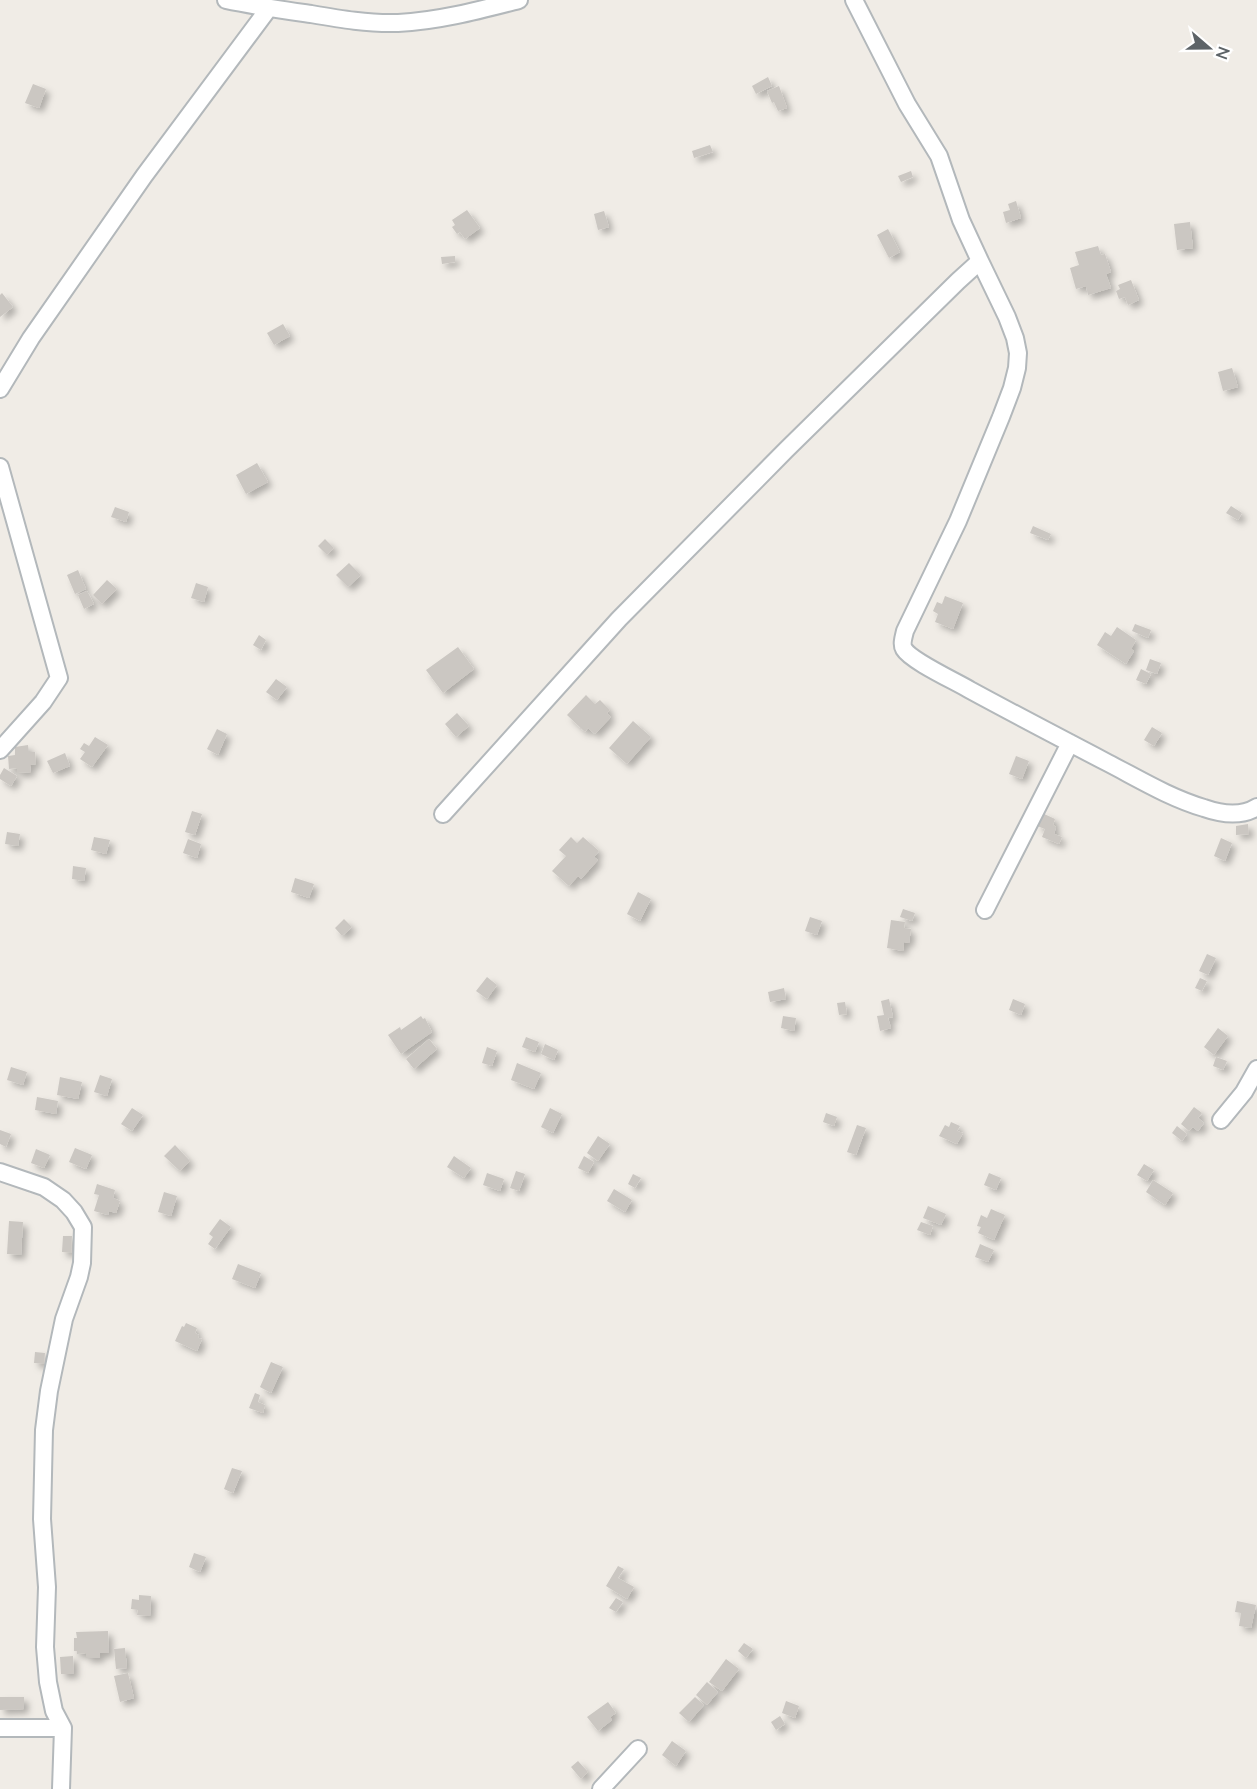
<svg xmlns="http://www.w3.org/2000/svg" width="1257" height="1789" viewBox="0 0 1257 1789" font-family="Lato,sans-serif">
	<defs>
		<filter id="shadow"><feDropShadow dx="4.5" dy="4.5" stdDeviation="3" flood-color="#0004"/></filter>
	</defs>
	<rect width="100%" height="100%" fill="#f0ece6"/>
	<path fill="#cbc7c2" filter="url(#shadow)" d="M768 77 772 86 756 94 752 86Z
		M33 84 46 89 39 108 25 103Z
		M779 86 787 108 778 111 774 102 772 103 767 91Z
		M710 145 713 152 694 158 692 151Z
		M911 171 913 177 901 182 898 176Z
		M1016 201 1021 218 1006 223 1003 212 1010 210 1008 204Z
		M467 210 480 228 465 239 460 232 457 234 452 227 455 225 452 220Z
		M604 211 609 227 598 230 594 214Z
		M1190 222 1193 248 1177 250 1174 224Z
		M888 229 900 252 889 258 877 235Z
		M1098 246 1101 255 1105 254 1111 272 1106 274 1111 288 1088 295 1086 286 1076 289 1070 268 1079 265 1075 252Z
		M455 256V262L442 264 441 257Z
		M1131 280 1139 300 1128 305 1125 297 1119 299 1116 291 1120 289 1118 285Z
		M2 293 13 307 0 317V295Z
		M283 324 290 336 274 345 267 333Z
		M1232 368 1238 387 1223 391 1218 372Z
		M257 463 268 482 246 494 236 475Z
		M1231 506 1242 513 1238 520 1226 513Z
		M115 507 129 512 126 522 111 517Z
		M1033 526 1051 534 1048 540 1030 533Z
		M325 539 334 548 327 555 318 546Z
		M349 563 361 575 348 587 336 575Z
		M78 570 86 589 75 594 67 575Z
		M107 580 117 589 102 604 93 595Z
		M196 583 208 587 204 602 191 598Z
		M87 591 94 604 84 609 78 595Z
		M945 596 963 603 953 629 935 622 938 614 933 611 937 602 942 604Z
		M1135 624 1151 630 1148 638 1132 631Z
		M1117 627 1136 640 1131 649 1134 651 1126 664 1097 645 1105 632 1111 636Z
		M259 635 266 640 261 650 253 645Z
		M458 647 474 669 443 693 426 670Z
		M1150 659 1161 663 1157 674 1146 670Z
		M1141 669 1151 674 1146 684 1136 680Z
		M276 679 287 687 277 700 266 692Z
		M586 695 595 704 600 700 610 710 607 713 611 717 595 734 588 728 585 732 567 715Z
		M457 713 469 726 456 737 445 724Z
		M633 721 651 737 627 764 609 748Z
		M1152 727 1162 733 1154 746 1144 740Z
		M217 729 227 734 218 755 207 749Z
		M95 737 108 745 92 767 80 759 85 752 80 749 84 743 89 746Z
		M28 745 29 752H35L36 764 30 765 31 772 17 773V768L9 769 8 756 15 755V747Z
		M65 753 70 766 53 773 47 761Z
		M1016 756 1029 761 1022 779 1009 774Z
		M4 768 17 776 11 786 0 779V775Z
		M192 811 202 814 195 835 185 832Z
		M1042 813 1055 819 1053 825 1056 827 1054 834 1062 837 1059 844 1042 837 1045 829 1037 826Z
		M1248 824 1249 834 1236 835V826Z
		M7 832 20 834 18 846 5 844Z
		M94 837 110 840 106 854 91 850Z
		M571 837 577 843 583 837 599 851 594 857 598 860 581 879 578 876 569 886 552 871 566 856 559 850Z
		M1221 838 1232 843 1225 861 1214 856Z
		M188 839 201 844 197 858 183 853Z
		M73 866 86 868 84 881 72 879Z
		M295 878 314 884 309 898 291 892Z
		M638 892 651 899 640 921 627 914Z
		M903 909 915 913 912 921 900 917Z
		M810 917 822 921 817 935 805 931Z
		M344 919 352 927 342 936 335 928Z
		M891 920 905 922 904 928 911 929 909 943 904 942 903 951 887 948Z
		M1207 954 1216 958 1208 975 1199 971Z
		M487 977 497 985 487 999 476 991Z
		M1200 978 1207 981 1202 991 1195 988Z
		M784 988 786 999 770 1002 768 992Z
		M889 999 893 1017 888 1018 891 1028 880 1031 877 1016 884 1015 881 1001Z
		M1013 999 1025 1004 1021 1015 1009 1010Z
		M845 1002 847 1014 839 1015 837 1003Z
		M421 1016 423 1019 425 1018 432 1032 401 1054 388 1035 400 1027 401 1030Z
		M783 1016 796 1018 794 1031 781 1028Z
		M1218 1028 1228 1036 1214 1055 1204 1047Z
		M526 1037 539 1042 535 1052 522 1047Z
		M429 1039 437 1049 414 1069 406 1059Z
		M545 1044 558 1050 554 1060 541 1054Z
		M487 1047 497 1051 492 1066 482 1063Z
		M1216 1057 1227 1061 1223 1070 1213 1066Z
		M517 1063 541 1073 534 1089 511 1080Z
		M11 1067 27 1072 23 1085 7 1080Z
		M100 1075 112 1079 107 1096 94 1092Z
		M60 1077 82 1082 78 1099 57 1095Z
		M37 1097 58 1101 56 1114 35 1110Z
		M1194 1107 1202 1113 1198 1118 1204 1123 1198 1131 1193 1127 1189 1131 1181 1124Z
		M132 1108 143 1115 132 1131 121 1124Z
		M550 1108 562 1114 553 1133 541 1127Z
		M826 1113 837 1117 834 1126 823 1122Z
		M951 1122 960 1126 957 1131 963 1133 957 1144 939 1136 945 1125 949 1127Z
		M857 1125 866 1128 856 1155 847 1152Z
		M1177 1126 1187 1134 1182 1141 1172 1133Z
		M0 1130 11 1134 6 1147 0 1144Z
		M598 1136 610 1144 598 1161 587 1153Z
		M175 1145 190 1161 180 1171 164 1156Z
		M75 1148 92 1155 86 1169 69 1162Z
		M36 1149 50 1155 44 1168 31 1163Z
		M454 1156 471 1168 464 1178 447 1167Z
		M584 1156 594 1162 588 1173 578 1168Z
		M1144 1164 1154 1170 1147 1181 1137 1175Z
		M516 1171 525 1174 519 1191 510 1188Z
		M487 1173 504 1179 500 1191 483 1185Z
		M989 1173 1001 1178 996 1190 984 1185Z
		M633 1174 641 1178 635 1188 628 1184Z
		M1153 1180 1173 1193 1165 1205 1146 1192Z
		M97 1184 115 1190 113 1198 120 1201 116 1213 109 1211 108 1215 94 1211 99 1195 94 1194Z
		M614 1189 632 1200 625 1212 607 1201Z
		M164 1192 177 1196 171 1216 158 1212Z
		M928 1206 946 1214 941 1225 923 1218Z
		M991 1209 1005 1215 994 1240 978 1233 981 1227 977 1226 981 1215 987 1218Z
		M220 1219 231 1227 215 1249 208 1244 213 1237 209 1234Z
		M9 1221 23 1222 21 1255 7 1254Z
		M921 1222 933 1226 930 1235 917 1230Z
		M63 1236H72L71 1253 62 1252Z
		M980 1244 994 1250 988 1262 975 1257Z
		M238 1264 261 1273 255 1288 232 1279Z
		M186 1323 197 1328 195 1333 199 1335 198 1338 202 1339 197 1351 175 1341 182 1326 184 1327Z
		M35 1352 45 1353 44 1364 34 1363Z
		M271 1362 283 1367 271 1393 260 1387Z
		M255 1393 260 1395 258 1402 265 1405 263 1413 249 1408Z
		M232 1468 242 1471 233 1493 224 1489Z
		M194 1553 206 1557 200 1572 189 1567Z
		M618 1566 624 1569 618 1578 634 1587 627 1599 606 1586Z
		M139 1595 151 1596 150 1616 137 1615 138 1610 131 1609 132 1599 139 1600Z
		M616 1598 623 1602 616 1612 609 1608Z
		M1237 1601 1256 1605 1251 1628 1239 1626 1241 1613 1235 1612Z
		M108 1631 109 1653H100V1658H86V1653L77 1654V1651H74V1638H77L76 1632Z
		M744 1643 753 1649 746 1658 738 1651Z
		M125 1648 127 1668 116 1669 114 1649Z
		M73 1656 74 1674H61L60 1657Z
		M726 1659 739 1669 722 1691 709 1682Z
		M128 1673 134 1698 120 1702 114 1676Z
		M707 1682 718 1692 707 1705 696 1695Z
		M0 1697H24V1709L0 1710Z
		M695 1697 704 1705 689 1722 679 1713Z
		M786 1701 799 1706 795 1718 782 1713Z
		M608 1702 616 1713 610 1717 612 1720 598 1731 587 1717Z
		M780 1716 785 1724 776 1730 771 1722Z
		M672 1741 686 1751 676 1766 662 1755Z
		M578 1761 588 1772 581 1779 571 1767Z"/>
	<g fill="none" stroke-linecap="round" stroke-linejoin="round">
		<g stroke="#b3b8bb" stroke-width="20">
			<path id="street" d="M226 0C254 6 283 10 311 14 340 19 369 24 398 23 439 21 480 10 519 0
				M980 261 1007 317 1015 338 1018 353 1017 368 1012 388 1001 417 958 521 905 631C904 636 901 644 904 649 911 661 957 682 970 690 1016 715 1062 739 1108 763 1139 779 1170 798 1204 808 1221 814 1241 817 1257 807
				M0 389 31 338 144 176 269 8
				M0 467 59 678 43 702 0 750
				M443 814 619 619 786 450 958 281 980 261 961 220 939 156 907 104 854 0
				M985 910 1070 743
				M1221 1120 1244 1092 1257 1069
				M0 1172 44 1187 63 1200 74 1212 83 1227 82 1263 79 1277 64 1319 49 1391 44 1430 42 1519 47 1587 45 1647 48 1682 54 1711 63 1728
				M0 1728H63L61 1789
				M601 1789 638 1749"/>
		</g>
		<use href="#street" stroke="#fff" stroke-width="16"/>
	</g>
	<g transform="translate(1209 48) rotate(110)" stroke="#ffffff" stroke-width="4.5" paint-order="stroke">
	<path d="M0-4.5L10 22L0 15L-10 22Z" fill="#5d6367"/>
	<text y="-9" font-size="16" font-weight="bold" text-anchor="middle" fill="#5d6367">N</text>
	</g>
</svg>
